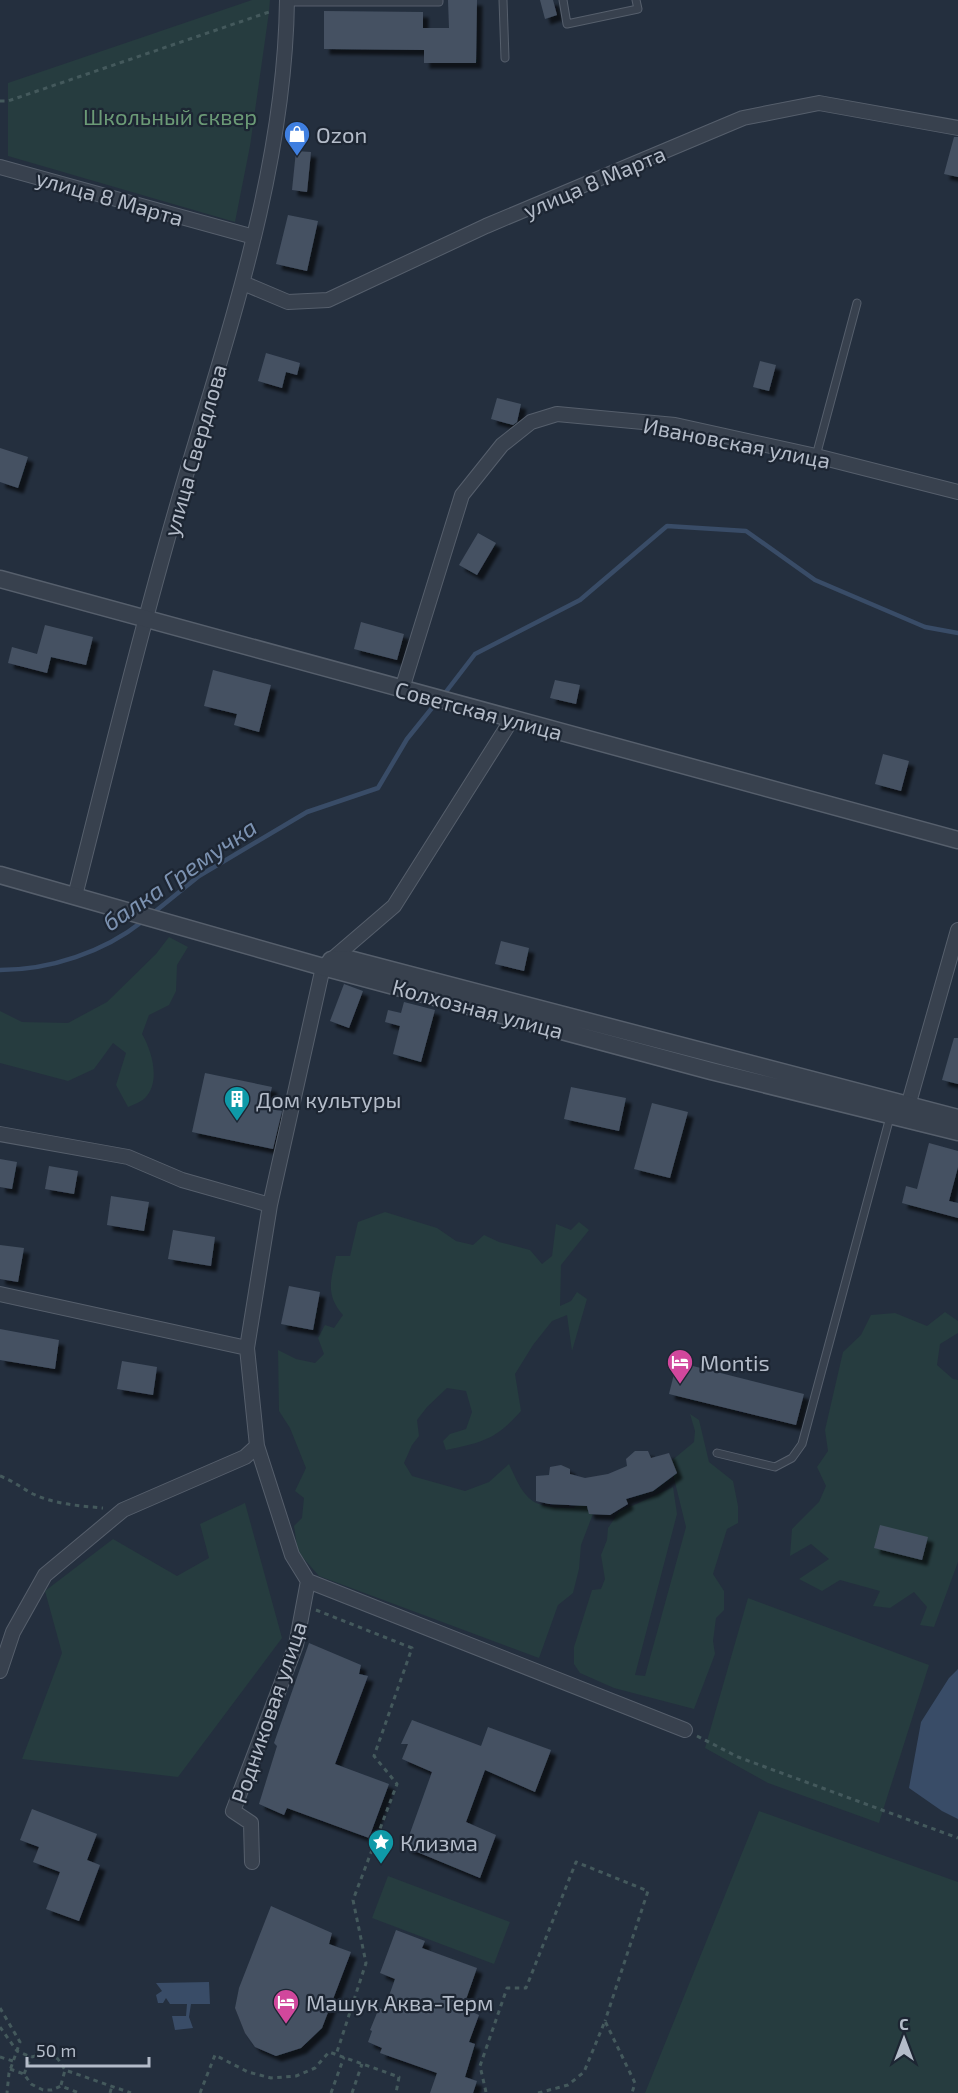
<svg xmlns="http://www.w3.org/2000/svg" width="958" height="2093" viewBox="0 0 958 2093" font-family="'Exo 2',sans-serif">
	<defs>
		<filter id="shadow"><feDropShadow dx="5.5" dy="5.5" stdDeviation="1.5" flood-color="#0009"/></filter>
	</defs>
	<rect width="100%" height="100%" fill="#242f3e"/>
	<path fill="#263c3f" d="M252 0H270L269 12 250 146 235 222 8 156V83Z
		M169 937 188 947 177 965 176 991 169 1005 149 1015 142 1034C152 1051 161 1082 145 1098 141 1102 133 1105 128 1107L116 1085 126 1053 113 1043 94 1069 68 1081 0 1063V1011L22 1022 68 1023 107 1002 156 954Z
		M385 1212 437 1228 456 1241 473 1245 484 1235 499 1242 530 1250 542 1264 552 1256 556 1224 571 1230 579 1222 589 1230 561 1265 560 1306 571 1301 577 1292 587 1299 572 1351 567 1315 552 1321 533 1345 515 1374 521 1411C495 1440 483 1442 446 1450L443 1441 450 1434 466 1429 472 1412 466 1391 447 1388 427 1407 417 1420 419 1436 412 1445 404 1463 412 1476 465 1491 489 1482 509 1464C526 1502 531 1508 574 1508L582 1500 596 1506 581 1545 579 1569 573 1593 558 1605 539 1658 319 1576 298 1552 294 1526 302 1518 304 1498 295 1491 306 1468 290 1428 279 1411 278 1350 296 1359 315 1363 324 1354 318 1338 325 1325 334 1328 343 1315C325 1294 331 1281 336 1256H350L358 1222Z
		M945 1312 958 1321V1333L940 1344 937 1365 953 1379 958 1380V1562L934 1627 920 1625 927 1607 914 1592 890 1608 873 1606 880 1591 840 1580 822 1591 799 1579 829 1559 811 1544 790 1556 792 1529 819 1502 826 1486 817 1467 828 1451 825 1430 843 1352 861 1335 871 1315 895 1313 927 1326Z
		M690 1414 699 1420 709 1462 733 1481 738 1506V1523L727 1529 713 1574 724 1591V1610L716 1618 713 1641 715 1654 694 1709 614 1688 580 1673 574 1664V1647L592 1590 601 1589 605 1579 601 1555 607 1540 608 1528 619 1512 673 1487 677 1514 635 1675 645 1676 686 1527 670 1462 694 1442 695 1431Z
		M245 1503 282 1638 178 1777 22 1759 62 1653 45 1591 113 1539 177 1576 209 1558 200 1524Z
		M748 1598 929 1665 879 1823 768 1783 705 1748Z
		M759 1811 958 1882V2093H645Z
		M388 1876 510 1922 494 1964 372 1918Z"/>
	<path fill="#394c67" d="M958 1669V1819L942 1811 909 1788 921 1722 949 1678Z
		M209 1982 210 2004H191L189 2017 193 2028 175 2030 172 2016H186L187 2004H170L166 1998 163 2003H158L156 1995 162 1991 156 1983Z"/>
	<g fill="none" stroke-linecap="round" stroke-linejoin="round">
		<path stroke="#394c67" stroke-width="4.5" d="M442 697 475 654 580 600 667 526 746 531 815 580 925 627 958 633
			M152 914 199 876 307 812 378 788 407 739 436 703
			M0 970C50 970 104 952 143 921"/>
	</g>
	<path fill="#455162" filter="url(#shadow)" d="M448 0H477L476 63H424V50L324 49V11L423 12V28H449Z
		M540 0H553L557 15 545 19Z
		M954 137H958V177L944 174Z
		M296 151 311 152 307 192 292 190Z
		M288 215 318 221 307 271 276 264Z
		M266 353 300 363 297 375 286 372 282 388 258 381Z
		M760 361 776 365 769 391 753 387Z
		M497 398 521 404 517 422 513 425 491 419Z
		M0 448 28 457 18 488 0 482Z
		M478 533 496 543 477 575 459 565Z
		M361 622 404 634 397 660 354 649Z
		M45 625 93 637 86 665 51 657 47 673 8 663 12 647 37 654Z
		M213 670 271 685 259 732 234 725 237 714 204 706Z
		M555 680 580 685 576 704 550 698Z
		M883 754 909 761 901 791 875 784Z
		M501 941 529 948 524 971 495 964Z
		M344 984 363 991 349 1028 330 1021Z
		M404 1002 435 1010 421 1062 393 1054 400 1026 385 1022 388 1010 401 1013Z
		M954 1038H958V1084L942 1080Z
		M205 1073 272 1087 267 1108 282 1111 273 1149 192 1132Z
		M571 1087 626 1098 619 1131 564 1119Z
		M652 1103 688 1112 670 1178 634 1169Z
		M929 1143 958 1151V1167L949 1201 958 1203V1218L902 1203 906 1186 917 1189Z
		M0 1159 17 1162 12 1189 0 1187Z
		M49 1166 78 1171 74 1194 45 1189Z
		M111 1196 149 1202 144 1231 107 1225Z
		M173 1230 215 1237 211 1266 168 1259Z
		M0 1245 24 1248 18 1282 0 1279Z
		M289 1286 320 1292 313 1330 281 1324Z
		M0 1329 59 1340 55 1369 0 1360Z
		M122 1361 157 1367 153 1395 117 1389Z
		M677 1362 804 1394 796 1425 669 1394Z
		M635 1451H648L651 1458 669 1453 677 1473 653 1491 626 1499 628 1504 610 1515 589 1514 587 1506 549 1504 536 1501V1476L549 1475 550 1467 561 1465 570 1469V1474L585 1478 608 1474 627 1466 626 1459Z
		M880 1525 928 1537 922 1560 874 1548Z
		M309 1643 361 1665 359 1674 368 1676 335 1764 389 1784 369 1838 287 1808 284 1815 259 1804 277 1746 274 1743Z
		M412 1720 481 1746 488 1727 551 1750 535 1792 485 1770 466 1822 496 1835 480 1878 405 1847 432 1772 402 1759 408 1744H401Z
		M32 1809 97 1834 87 1860 100 1865 79 1921 46 1909 60 1872 33 1862 39 1847 20 1840Z
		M271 1906 332 1933 329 1944 351 1952 322 2028 301 2048 276 2056 255 2047 245 2033 235 2008 239 1988Z
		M396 1930 425 1941 422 1948 477 1968 463 2008 479 2015 469 2042 475 2044 465 2077 477 2081 473 2093H430L437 2073 380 2053 382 2048 368 2042 372 2031 370 2030 379 2008 384 2010 395 1979 380 1973Z"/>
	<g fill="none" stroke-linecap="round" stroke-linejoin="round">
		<g stroke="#565f6c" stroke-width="9">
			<path id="service" d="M503 0 505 58
				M563 0 567 24 638 9 636 0
				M287 2H439V0
				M816 456 857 303
				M717 1453 775 1467 792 1458 802 1444 890 1117"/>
		</g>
		<g stroke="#565f6c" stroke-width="16">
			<path id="minor" d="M0 167 254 237
				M243 283 288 302 328 300 486 226 743 118 819 103 958 128
				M402 689 462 495 502 445 531 422 557 414 675 425 816 456 958 492
				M75 896C109 761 142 626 181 492 228 331 285 170 287 0
				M906 1113 958 930
				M0 1134 128 1157 182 1180 270 1205
				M0 1294 247 1348
				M308 1581 685 1730
				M0 1671 13 1632 45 1575 123 1510 245 1457 257 1446
				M252 1862 251 1823 233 1811 296 1645 308 1581 292 1555 257 1446 247 1348 270 1205 323 967 394 906 512 719"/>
		</g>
		<g stroke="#565f6c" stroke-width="19">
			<path id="tertiary" d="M0 579 958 840
				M0 875 323 967 711 1071 958 1132
				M331 960 349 959 958 1118"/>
		</g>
		<path stroke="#44595c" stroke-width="3" stroke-dasharray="4.5 4.5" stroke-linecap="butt" d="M0 101H8L269 12
			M0 1476C13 1481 22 1488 33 1494 54 1504 80 1506 103 1508
			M316 1610 412 1648 374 1756 397 1784 353 1900 366 1963 336 2055
			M697 1736 738 1757 958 1838
			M0 2008 20 2042 9 2073 7 2093
			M0 2027 17 2051 31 2057 49 2053 58 2059 65 2070 131 2093
			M0 2057 13 2061
			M10 2069 24 2074 31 2084 43 2090H52L61 2086 79 2093
			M24 2074 31 2057
			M61 2085 65 2070
			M486 2092 480 2066 507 1988H526L576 1862 648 1891 605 2021
			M110 2093 112 2086
			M200 2093 215 2055 248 2072 271 2078 296 2076 315 2068 329 2052 399 2077 396 2093
			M331 2093 344 2057
			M352 2093 362 2064
			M538 2093 568 2085 584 2072 605 2021 635 2083 632 2093"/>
		<use href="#service" stroke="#38414e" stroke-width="7"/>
		<use href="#minor" stroke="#38414e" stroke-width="14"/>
		<use href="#tertiary" stroke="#38414e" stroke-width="16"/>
	</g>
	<defs>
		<g id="shop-pin" transform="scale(1.35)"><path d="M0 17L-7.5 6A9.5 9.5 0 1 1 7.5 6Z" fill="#3f7fe0" stroke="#1d2633"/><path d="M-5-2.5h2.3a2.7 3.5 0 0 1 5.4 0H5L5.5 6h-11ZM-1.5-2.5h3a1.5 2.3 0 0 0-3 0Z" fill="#fff"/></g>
		<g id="building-pin" transform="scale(1.35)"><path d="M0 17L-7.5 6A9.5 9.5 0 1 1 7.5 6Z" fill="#0f9aa8" stroke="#1d2633"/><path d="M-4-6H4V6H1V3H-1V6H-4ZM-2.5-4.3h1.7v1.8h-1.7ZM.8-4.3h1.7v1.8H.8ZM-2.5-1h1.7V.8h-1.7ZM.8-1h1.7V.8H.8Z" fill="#fff"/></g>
		<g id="hotel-pin" transform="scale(1.35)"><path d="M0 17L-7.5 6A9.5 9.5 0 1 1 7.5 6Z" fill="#d1479c" stroke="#1d2633"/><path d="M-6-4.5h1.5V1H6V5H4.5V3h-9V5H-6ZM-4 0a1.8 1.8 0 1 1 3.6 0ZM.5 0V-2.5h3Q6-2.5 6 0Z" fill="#fff"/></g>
		<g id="sight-pin" transform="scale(1.35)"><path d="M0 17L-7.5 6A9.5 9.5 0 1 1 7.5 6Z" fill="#0f9aa8" stroke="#1d2633"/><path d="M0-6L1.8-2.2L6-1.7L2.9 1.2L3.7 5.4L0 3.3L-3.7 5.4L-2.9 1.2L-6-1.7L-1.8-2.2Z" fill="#fff"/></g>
	</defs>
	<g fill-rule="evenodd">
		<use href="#shop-pin" x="297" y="134"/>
		<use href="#building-pin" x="237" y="1099"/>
		<use href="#hotel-pin" x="680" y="1362"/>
		<use href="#sight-pin" x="381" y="1842"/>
		<use href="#hotel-pin" x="286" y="2002"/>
	</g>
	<g text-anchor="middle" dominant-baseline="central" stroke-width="4.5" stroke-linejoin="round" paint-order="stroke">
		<g font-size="22" fill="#6b9a76" stroke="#1d2633">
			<text x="170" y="116">Школьный сквер</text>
		</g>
		<g font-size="22" fill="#b4bcc9" stroke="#1d2633" text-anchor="start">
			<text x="316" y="134">Ozon</text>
			<text x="256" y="1099">Дом культуры</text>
			<text x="700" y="1362">Montis</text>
			<text x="400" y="1842">Клизма</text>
			<text x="306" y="2002">Машук Аква-Терм</text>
		</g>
		<g font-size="22" fill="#b4bcc9" stroke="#1d2633">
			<text transform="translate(594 181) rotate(-23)">улица 8 Марта</text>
			<text transform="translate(110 197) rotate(16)">улица 8 Марта</text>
			<text transform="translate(737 442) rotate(11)">Ивановская улица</text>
			<text transform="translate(194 450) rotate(-74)">улица Свердлова</text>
			<text transform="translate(479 710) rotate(15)">Советская улица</text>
			<text transform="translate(478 1008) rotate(15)">Колхозная улица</text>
			<text transform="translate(268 1712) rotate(-71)">Родниковая улица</text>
		</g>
		<g font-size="24" font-style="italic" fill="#7c92b1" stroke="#1d2633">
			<text transform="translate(179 874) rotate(-34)">балка Гремучка</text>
		</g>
	</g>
	<g transform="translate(904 2039)" stroke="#1d2633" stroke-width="4.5" paint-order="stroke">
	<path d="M0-4.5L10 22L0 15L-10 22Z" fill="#b4bcc9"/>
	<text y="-9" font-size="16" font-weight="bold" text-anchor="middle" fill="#b4bcc9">С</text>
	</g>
	<path d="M27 2057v9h122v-9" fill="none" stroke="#b4bcc9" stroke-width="3"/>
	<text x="36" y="2057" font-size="18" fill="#b4bcc9" stroke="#1d2633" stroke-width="4.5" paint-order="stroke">50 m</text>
</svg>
